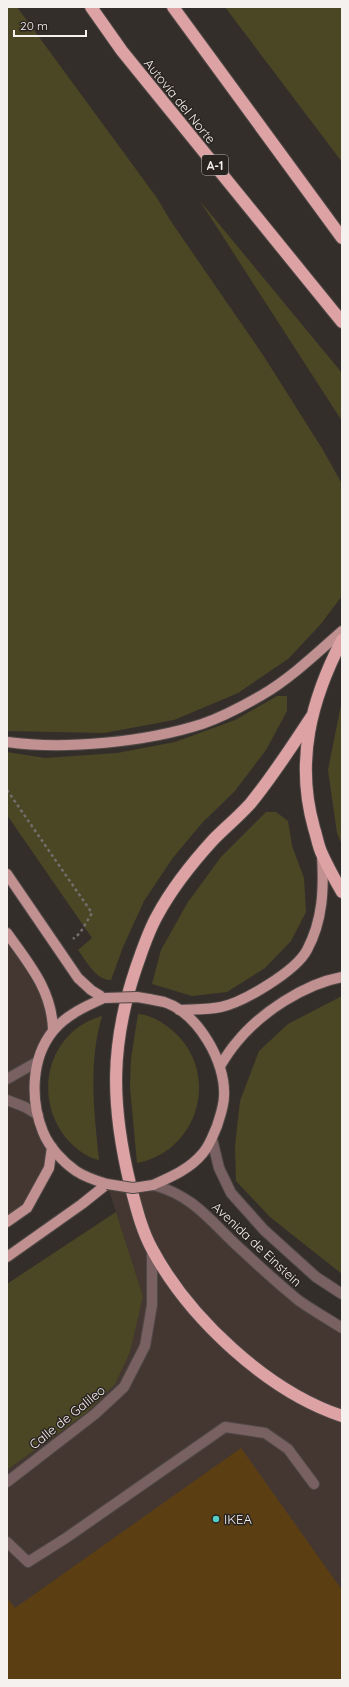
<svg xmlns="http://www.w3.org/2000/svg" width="349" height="1687" viewBox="0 0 349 1687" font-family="Quicksand,sans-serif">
	<rect width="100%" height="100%" fill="#342e2b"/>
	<path fill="#443732" d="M7 933 30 966 53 1030 37 1062 43 1133 49 1168 27 1208 7 1222Z
		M107 1184 168 1189 244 1252 342 1328V1680H7V1470L85 1414 143 1296Z"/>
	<path fill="#4b4724" d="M7 7H17L157 198 170 220 263 355 323 450 342 484V596L320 625 288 659 238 693 174 720 104 733 7 731Z
		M225 7H342V162Z
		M200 201 342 373V421Z
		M277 696H287V711L266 750 234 792 202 823 172 859 144 901 123 947 111 980C96 980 87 962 78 950L92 938 7 815V752L45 758 117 753 175 742 235 720Z
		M342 700V845L337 833 328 770Z
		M266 812H276L288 821 292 846 304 878 306 912 291 941 265 968 227 992 192 996 152 984 161 950 188 902 221 857Z
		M342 996V1274L270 1217 236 1181 235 1146 240 1101 259 1051 288 1024Z
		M138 1014C151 1015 164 1023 173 1031 221 1073 199 1151 137 1163L130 1087 131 1059Z
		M102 1016C88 1064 94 1111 99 1160 87 1158 74 1147 66 1138 32 1096 48 1031 102 1016Z
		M116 1212 143 1296 130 1352 115 1384 85 1414 7 1470V1284Z"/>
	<path fill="#5b3f13" d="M241 1448 342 1590V1680H7V1602L9 1600 15 1608Z"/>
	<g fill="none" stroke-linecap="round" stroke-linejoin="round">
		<g stroke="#4f4946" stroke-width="12">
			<path id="minor" d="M7 1079 37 1062
				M7 1100 25 1107 38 1115
				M212 1139 219 1168 231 1193 264 1230 316 1277 342 1294
				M153 1185C196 1196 213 1225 245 1253 262 1269 280 1285 298 1300 312 1310 328 1319 342 1328
				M7 1482 95 1414 124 1387 145 1346 152 1305V1249
				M7 1542 28 1562 66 1538 225 1427 265 1433 288 1449 314 1484"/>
		</g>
		<g stroke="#4f4946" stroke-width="12">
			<path id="major" d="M7 742C65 750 146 742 202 724 222 717 243 706 262 695 291 678 317 653 342 631
				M7 874 78 978 91 990 104 998
				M7 933C29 964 52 990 53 1030
				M104 998C86 1006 66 1015 53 1031 31 1058 30 1100 43 1132 49 1147 63 1162 76 1171 85 1177 97 1181 107 1184
				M149 999C154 1000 159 1001 164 1002 198 1013 226 1062 224 1096 224 1106 220 1116 217 1126 213 1135 210 1145 203 1153 190 1169 171 1177 153 1185
				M179 1010C193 1009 207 1010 221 1007 244 1002 296 971 307 950 323 920 324 889 322 855
				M220 1066C225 1058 230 1050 236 1043 260 1013 304 984 342 977
				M7 1222 27 1208 49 1168 52 1147
				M7 1257 82 1204 107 1184"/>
		</g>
		<g stroke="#4f4946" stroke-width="14">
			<path id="highway" d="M91 7 122 51 342 322
				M173 7 342 238
				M342 640C311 700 295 761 314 828 317 837 318 846 322 854 328 867 335 880 342 892
				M312 716C292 746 273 776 250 804 238 817 225 828 213 840 192 863 172 888 157 916 148 932 142 951 136 968 110 1045 111 1105 130 1184 136 1206 141 1229 152 1249 189 1318 267 1391 342 1416"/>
		</g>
		<path stroke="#736d6b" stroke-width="2.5" stroke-dasharray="3 3" stroke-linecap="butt" d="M7 790 92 913 80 933 73 939"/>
		<use href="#minor" stroke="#796061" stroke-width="10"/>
		<use href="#major" stroke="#c19091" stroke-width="10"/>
		<use href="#highway" stroke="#dda2a4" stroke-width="12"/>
		<g stroke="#4f4946" stroke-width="12" stroke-linecap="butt">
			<path id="major-bridge" d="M104 998 137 997 149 999
				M107 1184 133 1188 153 1185"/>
		</g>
		<use href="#major-bridge" stroke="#c19091" stroke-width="10"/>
	</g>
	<circle fill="#55cec5" stroke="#2a2421" stroke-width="1.5" cx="216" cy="1519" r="4"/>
	<g text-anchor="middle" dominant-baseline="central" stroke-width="3" stroke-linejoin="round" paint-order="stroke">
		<rect fill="#2a2421" stroke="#b8b4b1" stroke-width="1" x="202" y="155" width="26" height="20" rx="3"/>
		<g font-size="12" font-weight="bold" fill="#f5f1ef">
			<text x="215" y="165">A-1</text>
		</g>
		<g font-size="13" fill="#f5f1ef" stroke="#2a2421">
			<text transform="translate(180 101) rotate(51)">Autovía del Norte</text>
			<text transform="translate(257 1244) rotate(43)">Avenida de Einstein</text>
			<text transform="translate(67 1417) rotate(-39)">Calle de Galileo</text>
		</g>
		<g font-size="13" fill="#f5f1ef" stroke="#2a2421" text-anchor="start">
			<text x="224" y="1519">IKEA</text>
		</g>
	</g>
	<rect width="349" height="1687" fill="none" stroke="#f5f1ef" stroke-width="16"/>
	<path d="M14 30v6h72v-6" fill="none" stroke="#f5f1ef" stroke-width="2"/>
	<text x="20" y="30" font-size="12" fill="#f5f1ef" stroke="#2a2421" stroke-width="3" paint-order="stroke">20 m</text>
</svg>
